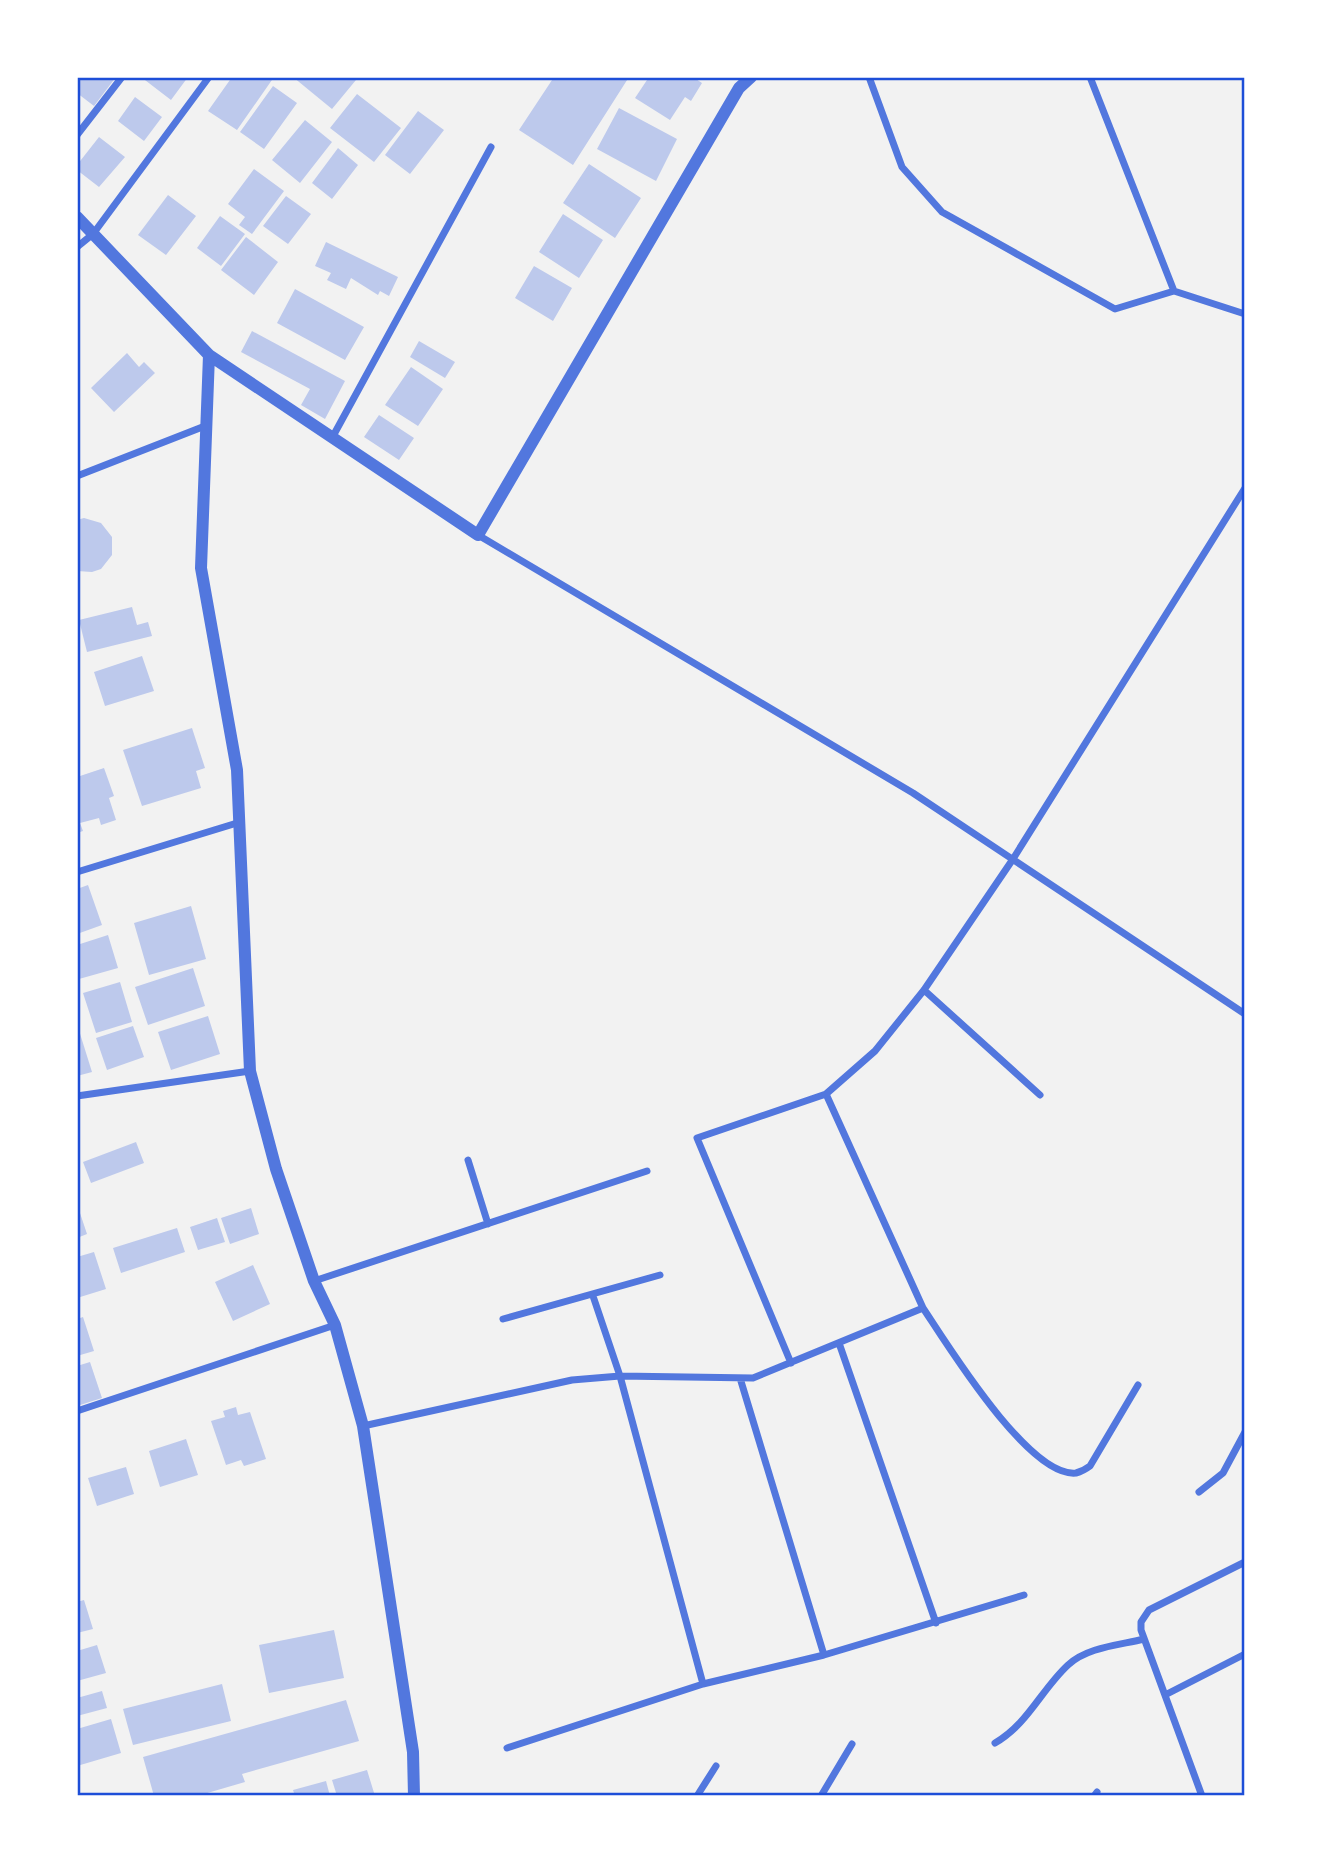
<svg xmlns="http://www.w3.org/2000/svg" width="1322" height="1873" viewBox="0 0 1322 1873" font-family="Karla,sans-serif">
	<rect width="100%" height="100%" fill="#f2f2f2"/>
	<path fill="#bdc9ec" d="M78 77H116L94 106 77 93Z
		M141 77H188L171 100Z
		M232 77H274L237 130 208 111Z
		M293 77H352L356 80 332 109Z
		M554 77H629L573 165 519 130Z
		M649 77H693L702 83 691 101 685 97 670 120 635 98Z
		M273 86 297 103 264 149 240 132Z
		M357 94 401 128 374 162 330 128Z
		M135 97 162 117 144 141 118 121Z
		M619 108 677 139 656 181 597 149Z
		M418 111 444 130 410 174 385 155Z
		M305 120 332 142 300 183 272 160Z
		M99 137 125 157 99 187 77 170V165Z
		M338 148 358 165 332 199 312 183Z
		M589 164 641 198 615 238 563 203Z
		M254 169 284 191 252 234 239 225 245 217 228 204Z
		M168 195 196 216 166 255 138 235Z
		M286 196 311 214 288 244 263 226Z
		M563 214 603 240 579 278 539 252Z
		M220 216 245 234 221 266 197 248Z
		M246 237 278 262 254 295 221 270Z
		M326 242 398 277 389 296 380 291 378 295 351 278 346 289 327 280 331 273 315 266Z
		M534 266 572 288 553 321 515 298Z
		M295 289 364 327 345 360 277 323Z
		M252 331 345 381 325 419 301 405 310 389 241 352Z
		M419 341 455 362 445 378 410 357Z
		M127 353 139 367 144 362 155 373 114 412 91 388Z
		M411 367 443 389 418 426 385 405Z
		M379 415 414 438 399 460 364 437Z
		M84 518 101 523 112 537V555L101 569 92 572 77 571V520Z
		M132 607 137 625 148 622 152 636 87 652 79 620Z
		M142 656 154 691 105 706 94 672Z
		M192 728 205 768 196 771 201 788 142 806 123 750Z
		M104 768 114 796 109 798 116 820 101 825 99 818 80 823 83 831 77 833V777Z
		M88 885 102 925 77 934V889Z
		M191 906 206 959 149 975 134 923Z
		M108 935 118 968 79 979 77 945Z
		M193 968 205 1006 148 1025 135 987Z
		M120 982 132 1022 96 1033 83 993Z
		M208 1016 220 1054 171 1070 158 1032Z
		M77 1024 92 1072 77 1076Z
		M133 1026 144 1057 107 1070 96 1038Z
		M136 1142 144 1163 91 1183 83 1162Z
		M77 1204 87 1234 77 1238Z
		M251 1208 259 1234 230 1244 221 1218Z
		M217 1218 225 1242 198 1250 190 1227Z
		M177 1228 185 1252 121 1273 113 1248Z
		M94 1252 106 1289 77 1298V1257Z
		M253 1265 270 1304 233 1321 215 1282Z
		M83 1317 94 1351 77 1356V1319Z
		M90 1362 102 1398 77 1406V1366Z
		M236 1407 238 1415 250 1412 266 1459 244 1466 241 1460 226 1465 211 1421 225 1417 223 1411Z
		M186 1439 198 1475 160 1487 149 1451Z
		M126 1467 134 1494 97 1506 88 1478Z
		M84 1600 93 1629 77 1633V1602Z
		M334 1630 344 1678 269 1693 259 1645Z
		M97 1645 106 1673 77 1681V1651Z
		M222 1684 231 1721 133 1745 123 1709Z
		M102 1691 107 1708 77 1716V1698Z
		M346 1700 359 1741 242 1774 245 1782 197 1796H154L143 1757Z
		M111 1719 121 1753 77 1766V1729Z
		M367 1770 375 1796H337L332 1780Z
		M326 1781 330 1796H295L293 1790Z"/>
	<g fill="none" stroke-linecap="round" stroke-linejoin="round">
		<path stroke="#5277de" stroke-width="7" d="M869 77 902 167 942 212 1115 309 1174 291
			M1090 77 1174 291 1245 314
			M77 135 122 77
			M77 247 93 234 209 77
			M332 438 491 147
			M77 476 205 426
			M478 535 913 793 1245 1014
			M77 872 237 823
			M924 990 1040 1095
			M77 1096 250 1071
			M468 1160 488 1224
			M314 1281 647 1171
			M593 1296 620 1376 703 1684
			M923 1308C947 1344 1029 1478 1076 1473 1080 1472 1086 1469 1090 1466L1138 1385
			M503 1319 660 1275
			M839 1343 936 1623
			M791 1363 697 1138 826 1094 875 1051 924 990 1013 859 1245 488
			M740 1378 824 1655
			M77 1411 335 1325
			M363 1426 572 1380 620 1376 753 1378 923 1308 826 1094
			M1199 1492 1223 1473 1245 1432
			M1165 1695 1245 1654
			M995 1743C1028 1724 1041 1690 1068 1665 1087 1647 1120 1645 1144 1639
			M507 1748 703 1684 824 1655 1024 1595
			M697 1796 716 1766
			M821 1796 852 1744
			M1094 1796 1097 1792
			M1202 1796 1141 1630V1622L1149 1610 1245 1562"/>
		<path stroke="#5277de" stroke-width="12" d="M77 217 209 355 478 535 739 88 751 77
			M209 355 201 568 237 770 250 1071 276 1169 314 1281 335 1325 363 1426 413 1752 414 1796"/>
	</g>
	<rect width="1322" height="1873" fill="none" stroke="#ffffff" stroke-width="158"/>
	<rect x="79" y="79" width="1164" height="1715" fill="none" stroke="#1d4ed8" stroke-width="2.5"/>
</svg>
